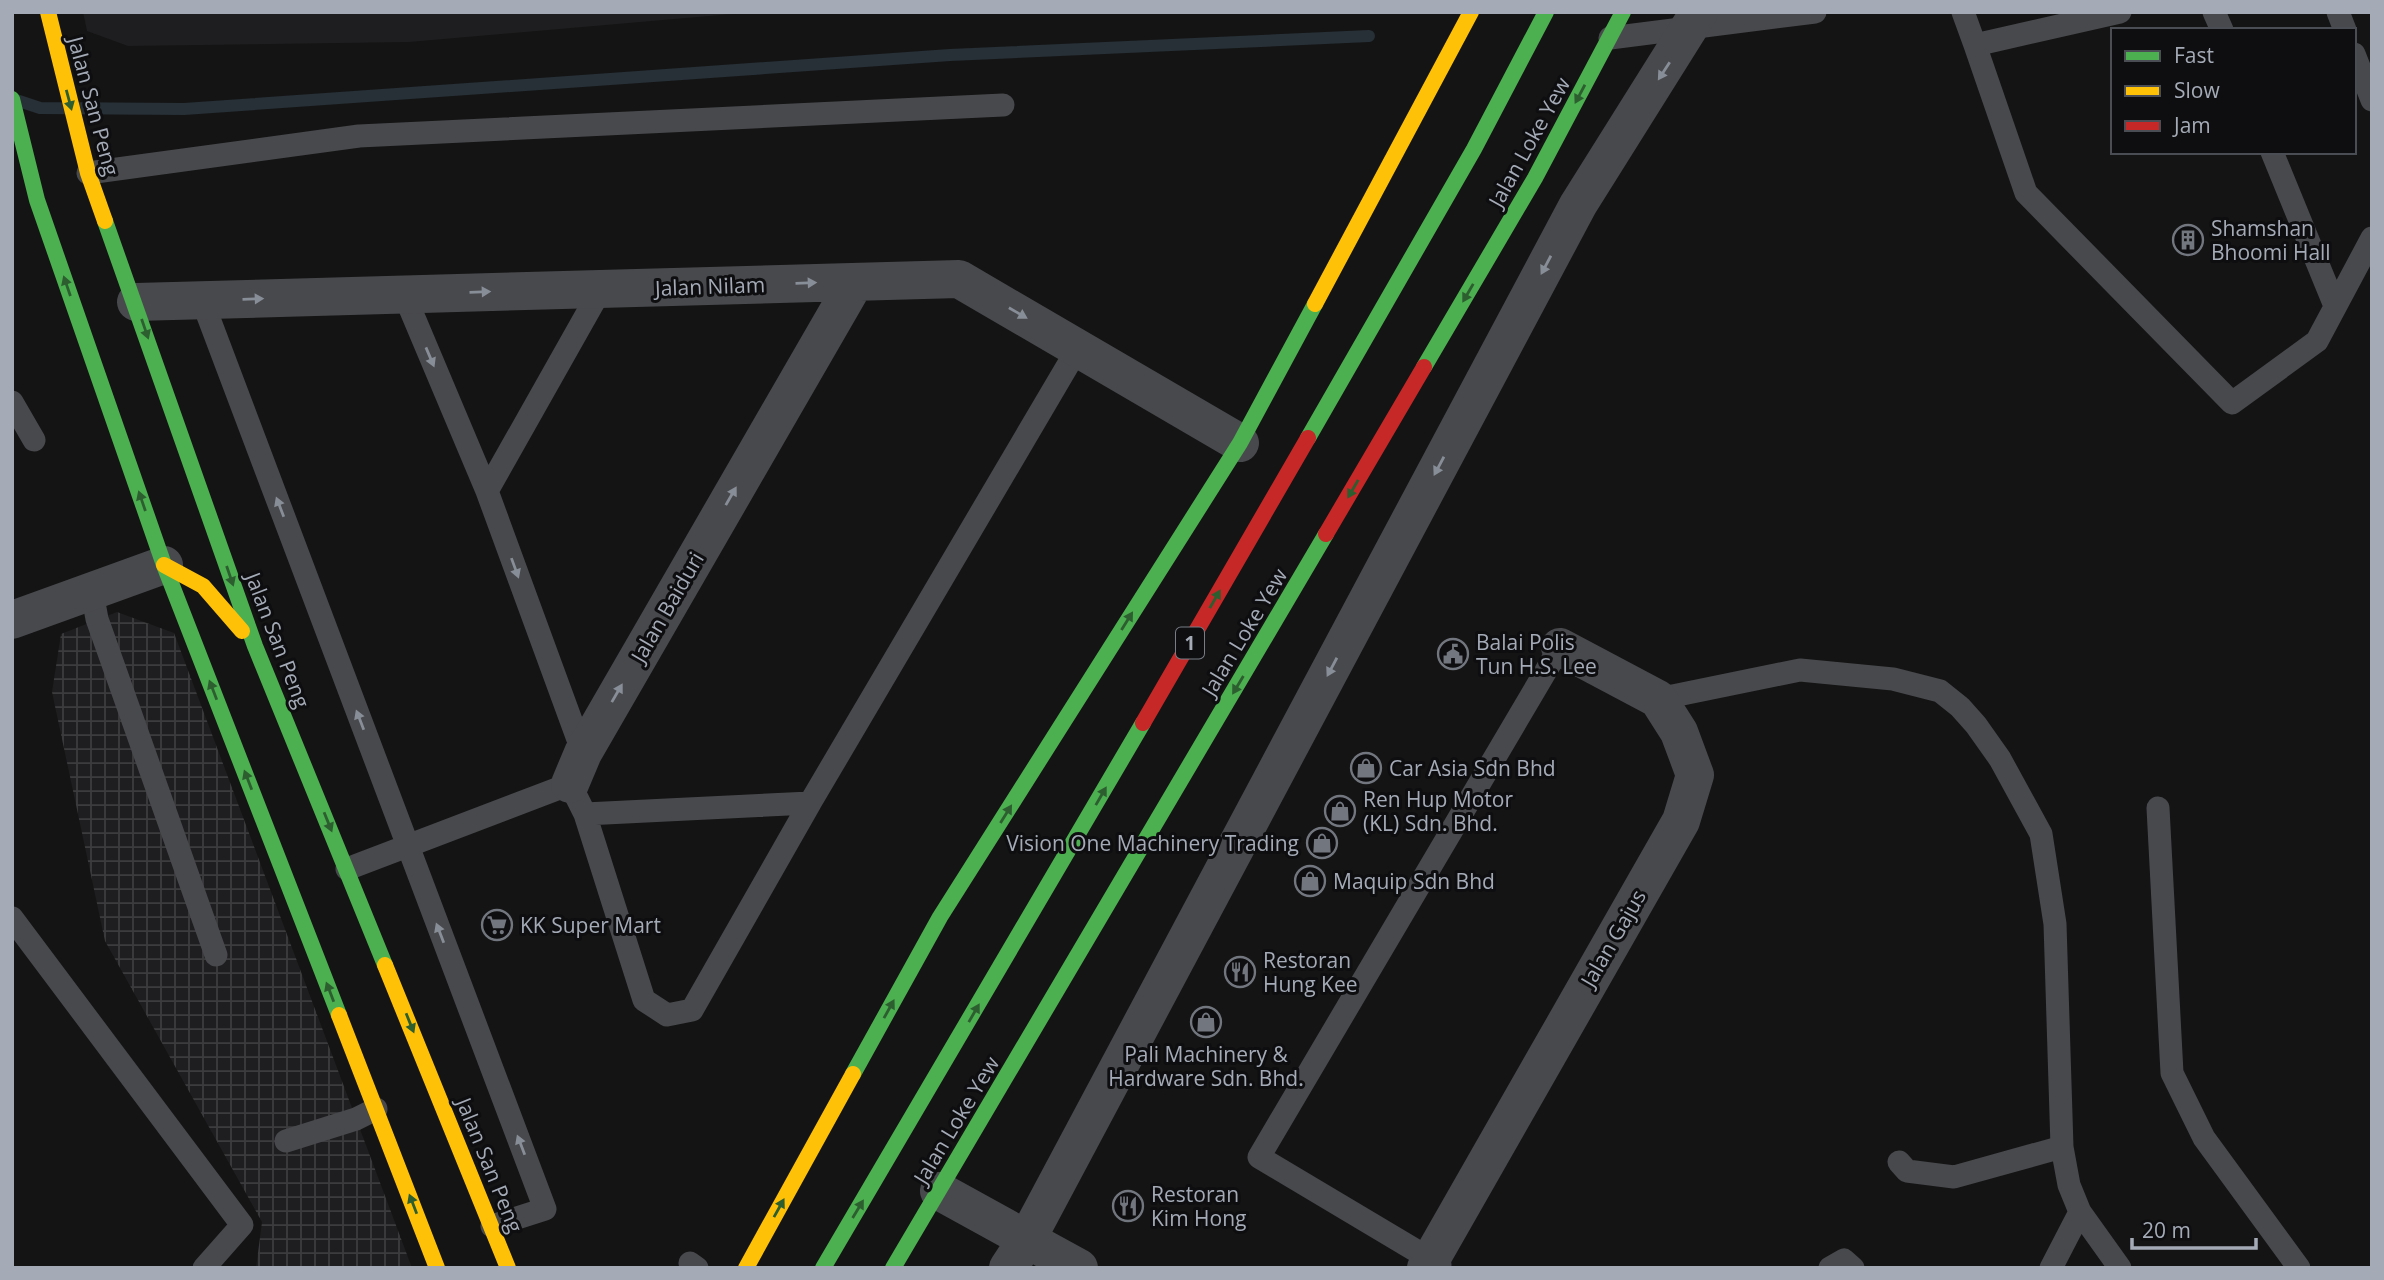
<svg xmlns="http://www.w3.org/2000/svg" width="2384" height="1280" viewBox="0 0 2384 1280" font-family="'Open Sans',sans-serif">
	<defs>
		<pattern id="industrial-grid" width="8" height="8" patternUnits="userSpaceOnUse" patternTransform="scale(1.75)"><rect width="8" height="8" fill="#1e1e20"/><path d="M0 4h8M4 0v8" fill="none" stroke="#3c3c3e"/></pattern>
	</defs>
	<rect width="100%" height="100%" fill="#141414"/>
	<path fill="#1e1e20" d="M83 12H755L409 42 128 46 87 31Z"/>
	<path fill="url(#industrial-grid)" d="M117 612 174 633 412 1268H256L262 1222 105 941 52 692 61 634Z"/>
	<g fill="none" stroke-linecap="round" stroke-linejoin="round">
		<path stroke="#273037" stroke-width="12" d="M19 101 40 108 184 109 950 55 1369 36"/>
		<path stroke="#48494d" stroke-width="23" d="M1963 12 1975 45
			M2120 12 1975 45 2026 193 2232 403 2317 341 2372 238
			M2214 12 2222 30
			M2338 12 2345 30
			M1610 38 1815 12
			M2354 54 2372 100
			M2272 152 2335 306
			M88 173 359 136 1003 105
			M404 294 487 491 583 753
			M202 300 545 1209 492 1226
			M12 402 34 440
			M487 491 601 289
			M92 592 97 619 216 955
			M1658 699 1800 670 1893 679 1940 691 1960 707 1976 725 2000 759 2041 834 2055 924 2062 1147 2069 1185 2080 1212 2120 1268
			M2158 808 2172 1073 2204 1138 2299 1268
			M585 814 644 1000 667 1015 692 1010 810 803
			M347 869 570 784 585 814 810 803 1078 348
			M12 918 242 1225 204 1268
			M286 1141 356 1119 376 1109
			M1899 1162 1907 1171 1954 1177 2062 1147
			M690 1263 697 1268
			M1440 1265 1259 1157 1560 647
			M1830 1268 1844 1260 1853 1268
			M2051 1268 2080 1212"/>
		<path stroke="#48494d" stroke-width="38" d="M136 302 959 279 1240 443
			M12 620 164 565
			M570 784 583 753 855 282
			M939 1191 1079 1268
			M1008 1268 1027 1239 1578 205 1699 12
			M1426 1268 1681 821 1695 775 1679 732 1658 699 1560 647"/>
		<path stroke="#4caf50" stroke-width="16" d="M12 99 37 200 164 565 339 1015
			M105 221 255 646 385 965
			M1424 367 1535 178 1623 12
			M1308 438 1474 149 1546 12
			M853 1074 940 917 1240 443 1315 304
			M823 1268 1143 723
			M893 1268 1326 534"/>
		<path stroke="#ffc107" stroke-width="16" d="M48 12 88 173 105 221
			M1315 304 1471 12
			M164 565 203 586 242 631
			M385 965 508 1268
			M339 1015 437 1268
			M746 1268 853 1074"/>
		<path stroke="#c62828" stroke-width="16" d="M1326 534 1424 367
			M1143 723 1308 438"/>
	</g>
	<defs><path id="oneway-solid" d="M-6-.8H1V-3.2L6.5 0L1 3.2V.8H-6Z" transform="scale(1.75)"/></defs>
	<g fill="#888e97">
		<use href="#oneway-solid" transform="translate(1664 71) rotate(123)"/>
		<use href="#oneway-solid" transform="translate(1546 265) rotate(118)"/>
		<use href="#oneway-solid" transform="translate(806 283) rotate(-2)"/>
		<use href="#oneway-solid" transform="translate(480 292) rotate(-2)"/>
		<use href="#oneway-solid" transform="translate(253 299) rotate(-2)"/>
		<use href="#oneway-solid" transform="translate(1018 313) rotate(30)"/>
		<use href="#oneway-solid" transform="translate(430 357) rotate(67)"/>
		<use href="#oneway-solid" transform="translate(1439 466) rotate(118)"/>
		<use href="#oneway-solid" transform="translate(731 496) rotate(-60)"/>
		<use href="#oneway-solid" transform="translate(280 507) rotate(-111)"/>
		<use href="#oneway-solid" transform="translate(515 568) rotate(70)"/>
		<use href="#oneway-solid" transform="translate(1332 667) rotate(118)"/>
		<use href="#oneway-solid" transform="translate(617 693) rotate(-60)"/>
		<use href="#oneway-solid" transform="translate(360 720) rotate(-111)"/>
		<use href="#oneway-solid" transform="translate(440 933) rotate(-111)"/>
		<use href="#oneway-solid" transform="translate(521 1145) rotate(-111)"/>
	</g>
	<g fill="#2d5e30">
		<use href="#oneway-solid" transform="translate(1580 94) rotate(118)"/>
		<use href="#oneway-solid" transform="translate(69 100) rotate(75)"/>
		<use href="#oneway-solid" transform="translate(67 286) rotate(-109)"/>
		<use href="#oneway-solid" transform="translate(1468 293) rotate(120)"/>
		<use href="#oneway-solid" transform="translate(145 329) rotate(71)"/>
		<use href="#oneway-solid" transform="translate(1353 489) rotate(120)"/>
		<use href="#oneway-solid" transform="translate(142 501) rotate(-109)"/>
		<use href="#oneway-solid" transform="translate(230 576) rotate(71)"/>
		<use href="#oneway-solid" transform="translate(1215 599) rotate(-60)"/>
		<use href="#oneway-solid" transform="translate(1127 621) rotate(-58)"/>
		<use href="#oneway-solid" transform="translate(1238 685) rotate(121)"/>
		<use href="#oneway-solid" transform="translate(213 690) rotate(-111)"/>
		<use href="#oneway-solid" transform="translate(248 780) rotate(-111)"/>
		<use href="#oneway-solid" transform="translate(1101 796) rotate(-60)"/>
		<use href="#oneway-solid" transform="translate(1006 814) rotate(-58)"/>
		<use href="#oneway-solid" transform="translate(328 822) rotate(68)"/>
		<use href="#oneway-solid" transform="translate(330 992) rotate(-111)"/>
		<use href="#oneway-solid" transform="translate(889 1009) rotate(-61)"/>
		<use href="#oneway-solid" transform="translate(974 1013) rotate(-60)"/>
		<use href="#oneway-solid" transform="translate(410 1023) rotate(68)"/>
		<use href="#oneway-solid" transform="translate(413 1204) rotate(-111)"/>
		<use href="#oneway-solid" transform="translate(779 1208) rotate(-61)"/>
		<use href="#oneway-solid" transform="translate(858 1209) rotate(-59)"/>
	</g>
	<defs>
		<g id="building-ring" transform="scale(1.575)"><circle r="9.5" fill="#0e0e10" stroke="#72767e" stroke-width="1.5"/><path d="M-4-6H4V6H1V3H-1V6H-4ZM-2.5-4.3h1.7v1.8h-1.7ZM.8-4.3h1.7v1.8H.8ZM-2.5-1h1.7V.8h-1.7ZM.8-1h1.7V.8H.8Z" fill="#72767e"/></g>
		<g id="civic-ring" transform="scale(1.575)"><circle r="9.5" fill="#0e0e10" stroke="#72767e" stroke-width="1.5"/><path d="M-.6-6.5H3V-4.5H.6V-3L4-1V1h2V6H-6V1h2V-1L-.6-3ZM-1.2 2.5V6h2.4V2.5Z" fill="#72767e"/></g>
		<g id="shop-ring" transform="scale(1.575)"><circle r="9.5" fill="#0e0e10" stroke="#72767e" stroke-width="1.5"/><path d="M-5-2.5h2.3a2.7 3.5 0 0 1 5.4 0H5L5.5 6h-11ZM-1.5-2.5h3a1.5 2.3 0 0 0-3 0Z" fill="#72767e"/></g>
		<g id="supermarket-ring" transform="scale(1.575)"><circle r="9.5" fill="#0e0e10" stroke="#72767e" stroke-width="1.5"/><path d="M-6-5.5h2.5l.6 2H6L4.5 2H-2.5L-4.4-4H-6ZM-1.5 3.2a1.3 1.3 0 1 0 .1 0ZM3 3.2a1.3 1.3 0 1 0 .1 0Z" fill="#72767e"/></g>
		<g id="restaurant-ring" transform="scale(1.575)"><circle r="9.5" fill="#0e0e10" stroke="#72767e" stroke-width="1.5"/><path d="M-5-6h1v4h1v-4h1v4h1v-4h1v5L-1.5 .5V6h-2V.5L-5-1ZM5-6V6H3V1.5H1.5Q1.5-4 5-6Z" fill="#72767e"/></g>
	</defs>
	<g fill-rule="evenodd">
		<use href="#building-ring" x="2188" y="240"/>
		<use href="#civic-ring" x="1453" y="654"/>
		<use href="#shop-ring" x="1366" y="768"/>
		<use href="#shop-ring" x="1340" y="811"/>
		<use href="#shop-ring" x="1322" y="843"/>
		<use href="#shop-ring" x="1310" y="881"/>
		<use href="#supermarket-ring" x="497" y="925"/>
		<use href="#restaurant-ring" x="1240" y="972"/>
		<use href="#shop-ring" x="1206" y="1022"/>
		<use href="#restaurant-ring" x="1128" y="1206"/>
	</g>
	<g text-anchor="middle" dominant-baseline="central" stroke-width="6" stroke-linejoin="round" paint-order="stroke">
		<rect fill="#0e0e10" stroke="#777c85" stroke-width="2" x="1176" y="627.5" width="28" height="31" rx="5"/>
		<g font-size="19" font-weight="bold" fill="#a4abb7">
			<text x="1190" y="643">1</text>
		</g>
		<g font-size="21" fill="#a4abb7" stroke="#0e0e10">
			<text transform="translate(94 106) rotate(75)">Jalan San Peng</text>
			<text transform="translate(1529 142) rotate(-61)">Jalan Loke Yew</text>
			<text transform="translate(710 286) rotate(-2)">Jalan Nilam</text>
			<text transform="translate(667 607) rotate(-60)">Jalan Baiduri</text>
			<text transform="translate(1244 632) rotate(-59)">Jalan Loke Yew</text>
			<text transform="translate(278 640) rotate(69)">Jalan San Peng</text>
			<text transform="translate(1613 938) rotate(-60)">Jalan Gajus</text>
			<text transform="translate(956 1120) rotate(-59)">Jalan Loke Yew</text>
			<text transform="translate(490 1165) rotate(68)">Jalan San Peng</text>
		</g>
		<g font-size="21" fill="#a4abb7" stroke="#0e0e10" text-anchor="start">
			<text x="2211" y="228">Shamshan<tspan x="2211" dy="24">Bhoomi Hall</tspan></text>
			<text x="1476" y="642">Balai Polis<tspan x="1476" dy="24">Tun H.S. Lee</tspan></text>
			<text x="1389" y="768">Car Asia Sdn Bhd</text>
			<text x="1363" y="799">Ren Hup Motor<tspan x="1363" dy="24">(KL) Sdn. Bhd.</tspan></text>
			<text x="1299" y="843" text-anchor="end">Vision One Machinery Trading</text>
			<text x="1333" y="881">Maquip Sdn Bhd</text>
			<text x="520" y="925">KK Super Mart</text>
			<text x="1263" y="960">Restoran<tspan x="1263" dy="24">Hung Kee</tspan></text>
			<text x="1206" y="1054" text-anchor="middle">Pali Machinery &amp;<tspan x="1206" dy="24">Hardware Sdn. Bhd.</tspan></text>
			<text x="1151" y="1194">Restoran<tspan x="1151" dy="24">Kim Hong</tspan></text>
		</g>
	</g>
	<rect width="2384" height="1280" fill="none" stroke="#a4abb7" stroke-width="28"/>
	<rect x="2111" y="28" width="245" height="126" fill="#0e0e10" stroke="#4a4d53" stroke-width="2"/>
	<rect x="2125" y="51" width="35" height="10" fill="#4caf50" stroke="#4a4d53" stroke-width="2"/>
	<text x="2174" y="63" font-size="21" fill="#a4abb7">Fast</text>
	<rect x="2125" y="86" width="35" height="10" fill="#ffc107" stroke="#4a4d53" stroke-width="2"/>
	<text x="2174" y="98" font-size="21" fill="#a4abb7">Slow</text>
	<rect x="2125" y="121" width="35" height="10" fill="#c62828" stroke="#4a4d53" stroke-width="2"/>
	<text x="2174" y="133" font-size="21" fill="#a4abb7">Jam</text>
	<path d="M2132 1238v10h124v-10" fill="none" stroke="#a4abb7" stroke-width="3.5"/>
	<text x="2142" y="1238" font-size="21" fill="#a4abb7" stroke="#0e0e10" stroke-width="5" paint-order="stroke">20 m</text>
</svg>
